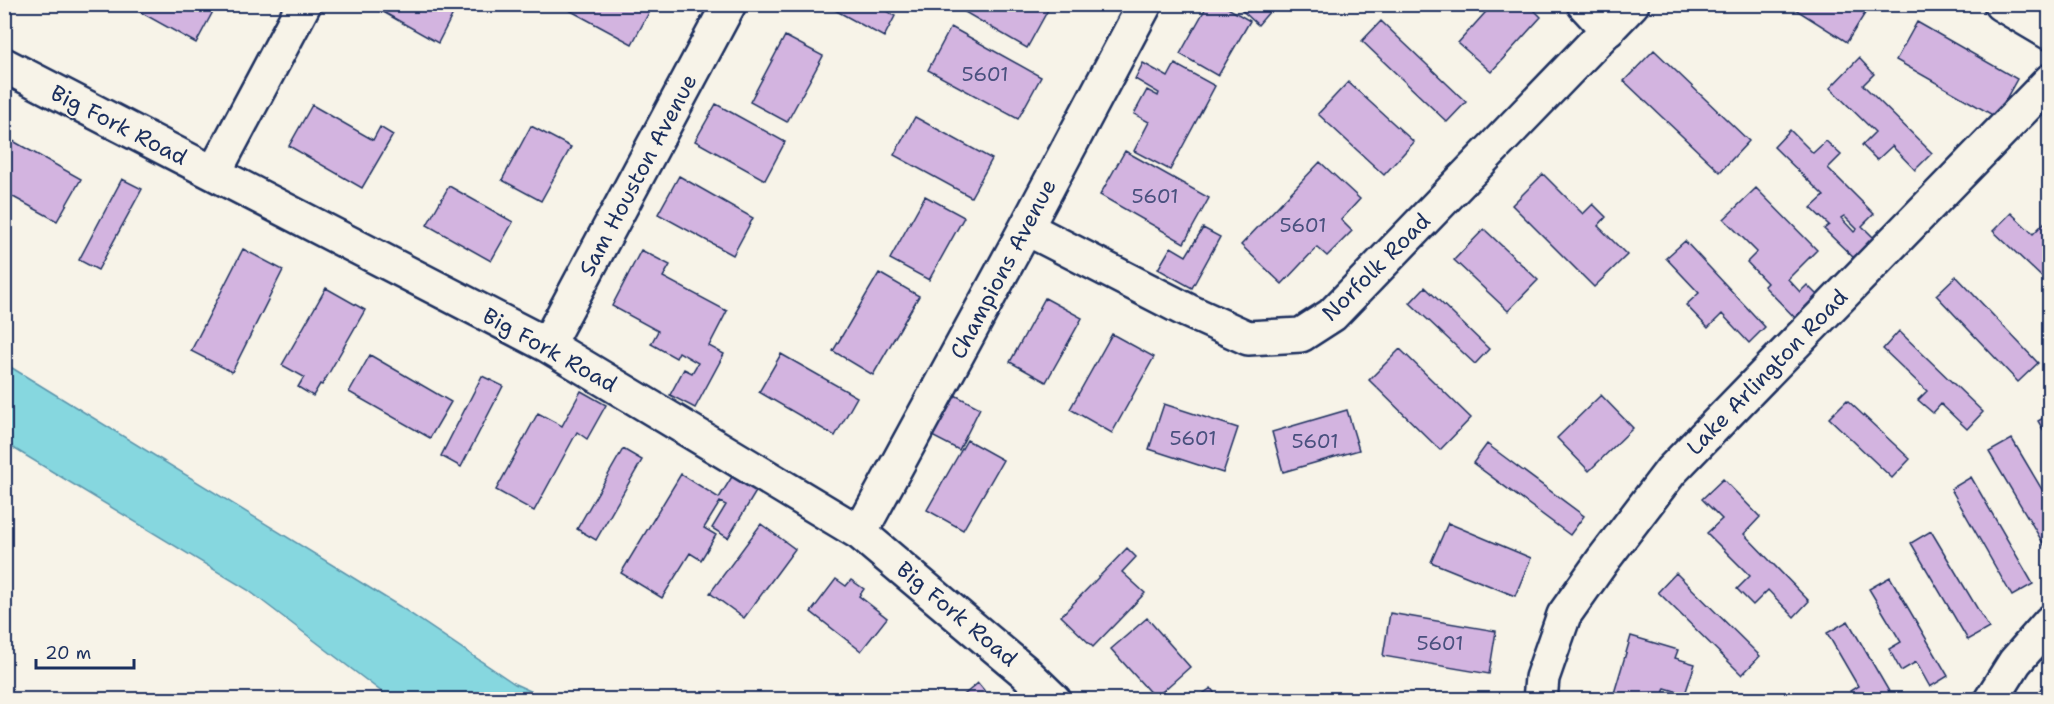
<svg xmlns="http://www.w3.org/2000/svg" width="2054" height="704" viewBox="0 0 2054 704" font-family="'Shantell Sans',sans-serif">
	<rect width="100%" height="100%" fill="#f7f3e8"/>
	<filter id="ink" filterUnits="userSpaceOnUse"><feTurbulence type="fractalNoise" baseFrequency=".0167" numOctaves="2"/><feDisplacementMap in="SourceGraphic" scale="12" xChannelSelector="R" yChannelSelector="G"/><feConvolveMatrix kernelMatrix="1 2 1 2 8 2 1 2 1" color-interpolation-filters="sRGB"/></filter>
	<g filter="url(#ink)">
		<path fill="#86d7df" stroke="#5b94ab" stroke-width="1.5" d="M4 363 399 606 515 684 548 699H391L248 590 5 443Z"/>
		<path fill="#d3b4e0" stroke="#1b2f5e" stroke-width="1.5" fill-rule="evenodd" d="M132 4H217L196 43 131 7Z
			M369 4H458L438 43Z
			M558 4H652L653 5 632 44Z
			M824 4H874L895 16 884 37Z
			M951 4H1043L1049 8 1027 48Z
			M1208 4H1221L1250 21 1218 76 1180 54Z
			M1235 4H1276L1258 25Z
			M1493 4H1528L1541 17 1491 72 1458 43Z
			M1787 4H1865L1869 7 1847 42Z
			M1381 21 1466 102 1447 122 1362 41Z
			M1917 22 2017 79 1996 117 1896 60Z
			M951 27 1041 77 1018 119 928 70Z
			M785 36 823 56 787 122 750 102Z
			M1654 50 1749 141 1720 172 1624 81Z
			M1859 58 1874 74 1863 85 1932 153 1915 170 1892 146 1877 160 1862 145 1875 132 1830 88Z
			M1143 63 1168 77 1175 64 1215 86 1170 170 1134 151 1149 122 1134 114 1147 90 1158 96 1159 93 1135 79Z
			M1348 82 1414 142 1384 175 1318 114Z
			M716 104 785 142 765 180 695 141Z
			M312 105 373 140 380 127 393 135 362 188 289 146Z
			M915 117 992 159 971 197 894 155Z
			M531 126 571 147 541 201 502 180Z
			M1790 130 1813 153 1826 141 1841 155 1828 168 1874 214 1862 226 1878 242 1858 262 1824 229 1829 225 1811 208 1824 196 1774 147ZM1844 216 1857 229 1854 232 1841 218Z
			M4 136 81 179 57 221 4 192Z
			M1125 151 1209 198 1184 243 1100 195Z
			M1320 162 1360 199 1341 220 1352 231 1327 256 1317 247 1282 284 1241 245Z
			M1543 174 1583 214 1593 204 1606 217 1598 226 1627 255 1594 287 1512 205Z
			M679 176 753 218 733 255 658 214Z
			M122 179 142 189 98 270 79 260Z
			M449 186 513 222 491 261 427 225Z
			M1756 188 1817 250 1788 279 1800 292 1807 285 1823 301 1800 323 1764 286 1767 283 1747 262 1757 252 1724 219Z
			M925 196 964 217 929 280 890 259Z
			M2011 213 2033 234 2046 221 2050 224V241L2045 246 2050 251V285L1993 231Z
			M1203 228 1220 237 1192 288 1158 269 1171 247 1186 256Z
			M1484 229 1538 280 1508 311 1454 260Z
			M1685 241 1765 327 1749 343 1722 314 1708 328 1686 305 1699 293 1666 258Z
			M243 249 283 270 232 372 191 351Z
			M641 250 670 265 663 277 727 311 709 346 724 354 695 408 670 395 684 369 692 373 698 363 679 352 676 358 651 344 658 331 612 306Z
			M879 273 919 296 873 375 833 351Z
			M1956 276 2038 363 2018 382 1936 295Z
			M1425 287 1489 349 1475 364 1410 303Z
			M326 288 365 310 322 385 320 384 313 396 298 387 304 377 282 365Z
			M1045 298 1082 318 1046 382 1010 362Z
			M1899 331 1983 412 1967 429 1941 404 1933 413 1918 400 1927 391 1883 349Z
			M1112 334 1154 357 1112 433 1070 409Z
			M1400 349 1471 418 1440 450 1369 380Z
			M781 354 857 397 835 436 759 392Z
			M370 355 451 402 430 438 349 392Z
			M482 376 503 386 461 467 441 456Z
			M581 391 606 405 587 439 577 432 534 511 496 490 538 413 562 426Z
			M951 393 980 408 959 450 930 435Z
			M1601 395 1633 428 1589 471 1557 438Z
			M1847 400 1910 459 1892 478 1829 418Z
			M1164 404 1238 428 1223 473 1149 449Z
			M1347 410 1359 450 1283 472 1272 432Z
			M2050 414V441L2038 421Z
			M2012 439 2050 503 2049 553 1989 452Z
			M967 440 1003 460 963 530 927 510Z
			M1487 444 1584 516 1570 535 1473 463Z
			M623 449 642 460 596 540 577 529Z
			M681 474 719 498 733 475 757 490 728 538 712 528 726 505 720 502 704 528 716 535 701 560 690 553 662 598 621 573Z
			M1971 477 2033 584 2012 596 1951 489Z
			M1723 479 1760 517 1744 534 1809 601 1794 617 1768 590 1753 605 1737 589 1750 576 1707 533 1722 519 1702 499Z
			M1448 523 1531 558 1515 596 1431 562Z
			M761 524 795 549 744 618 710 593Z
			M1931 531 1989 628 1968 640 1911 543Z
			M1127 548 1136 557 1122 572 1145 593 1093 647 1061 616Z
			M1676 573 1760 656 1742 675 1658 592Z
			M1890 577 1948 676 1930 687 1916 662 1901 671 1889 649 1901 642 1869 589Z
			M836 579 846 586 851 580 864 589 859 596 887 618 861 651 811 612Z
			M1390 613 1496 631 1489 674 1383 656Z
			M1147 618 1190 667 1155 698 1111 649Z
			M1848 621 1894 700H1855L1850 691 1858 686 1827 633Z
			M1631 636 1678 650 1675 658 1695 664 1685 694 1665 688 1661 700H1612Z
			M2047 680 2050 681V700H2033Z
			M978 683 992 700H958Z
			M1211 688 1219 700H1194Z"/>
		<g fill="none" stroke-linecap="round" stroke-linejoin="round">
			<g stroke="#1b2f5e" stroke-width="38">
				<path id="minor" d="M1584 4 1608 30
					M2001 4 2050 33
					M4 65 547 345 860 533 1025 672 1054 700
					M214 173 304 4
					M1026 228 1188 311 1248 338 1301 335 1332 315 1632 4
					M547 345 729 4
					M860 533 1026 228 1145 4
					M1540 700 1542 678 1564 615 1603 560 1671 471 2050 81
					M1991 700 2015 662 2050 622"/>
			</g>
			<use href="#minor" stroke="#f7f3e8" stroke-width="33"/>
		</g>
	</g>
	<g text-anchor="middle" dominant-baseline="central" stroke-width="4.5" stroke-linejoin="round" paint-order="stroke">
		<g font-size="20" fill="#49507e">
			<text x="985" y="74">5601</text>
			<text x="1155" y="196">5601</text>
			<text x="1303" y="225">5601</text>
			<text x="1193" y="438">5601</text>
			<text x="1315" y="441">5601</text>
			<text x="1440" y="643">5601</text>
		</g>
		<g font-size="22" fill="#1b2f5e" stroke="#f7f3e8">
			<text transform="translate(119 125) rotate(27)">Big Fork Road</text>
			<text transform="translate(638 175) rotate(-62)">Sam Houston Avenue</text>
			<text transform="translate(1376 267) rotate(-45)">Norfolk Road</text>
			<text transform="translate(1003 269) rotate(-62)">Champions Avenue</text>
			<text transform="translate(550 350) rotate(29)">Big Fork Road</text>
			<text transform="translate(1767 372) rotate(-46)">Lake Arlington Road</text>
			<text transform="translate(957 614) rotate(40)">Big Fork Road</text>
		</g>
	</g>
	<rect width="2054" height="704" fill="none" stroke="#f7f3e8" stroke-width="24"/>
	<rect x="12" y="12" width="2030" height="680" fill="none" stroke="#1b2f5e" stroke-width="2" filter="url(#ink)"/>
	<path d="M36 659v9h98v-9" fill="none" stroke="#1b2f5e" stroke-width="3"/>
	<text x="45" y="659" font-size="18" fill="#1b2f5e" stroke="#f7f3e8" stroke-width="4.5" paint-order="stroke">20 m</text>
</svg>
